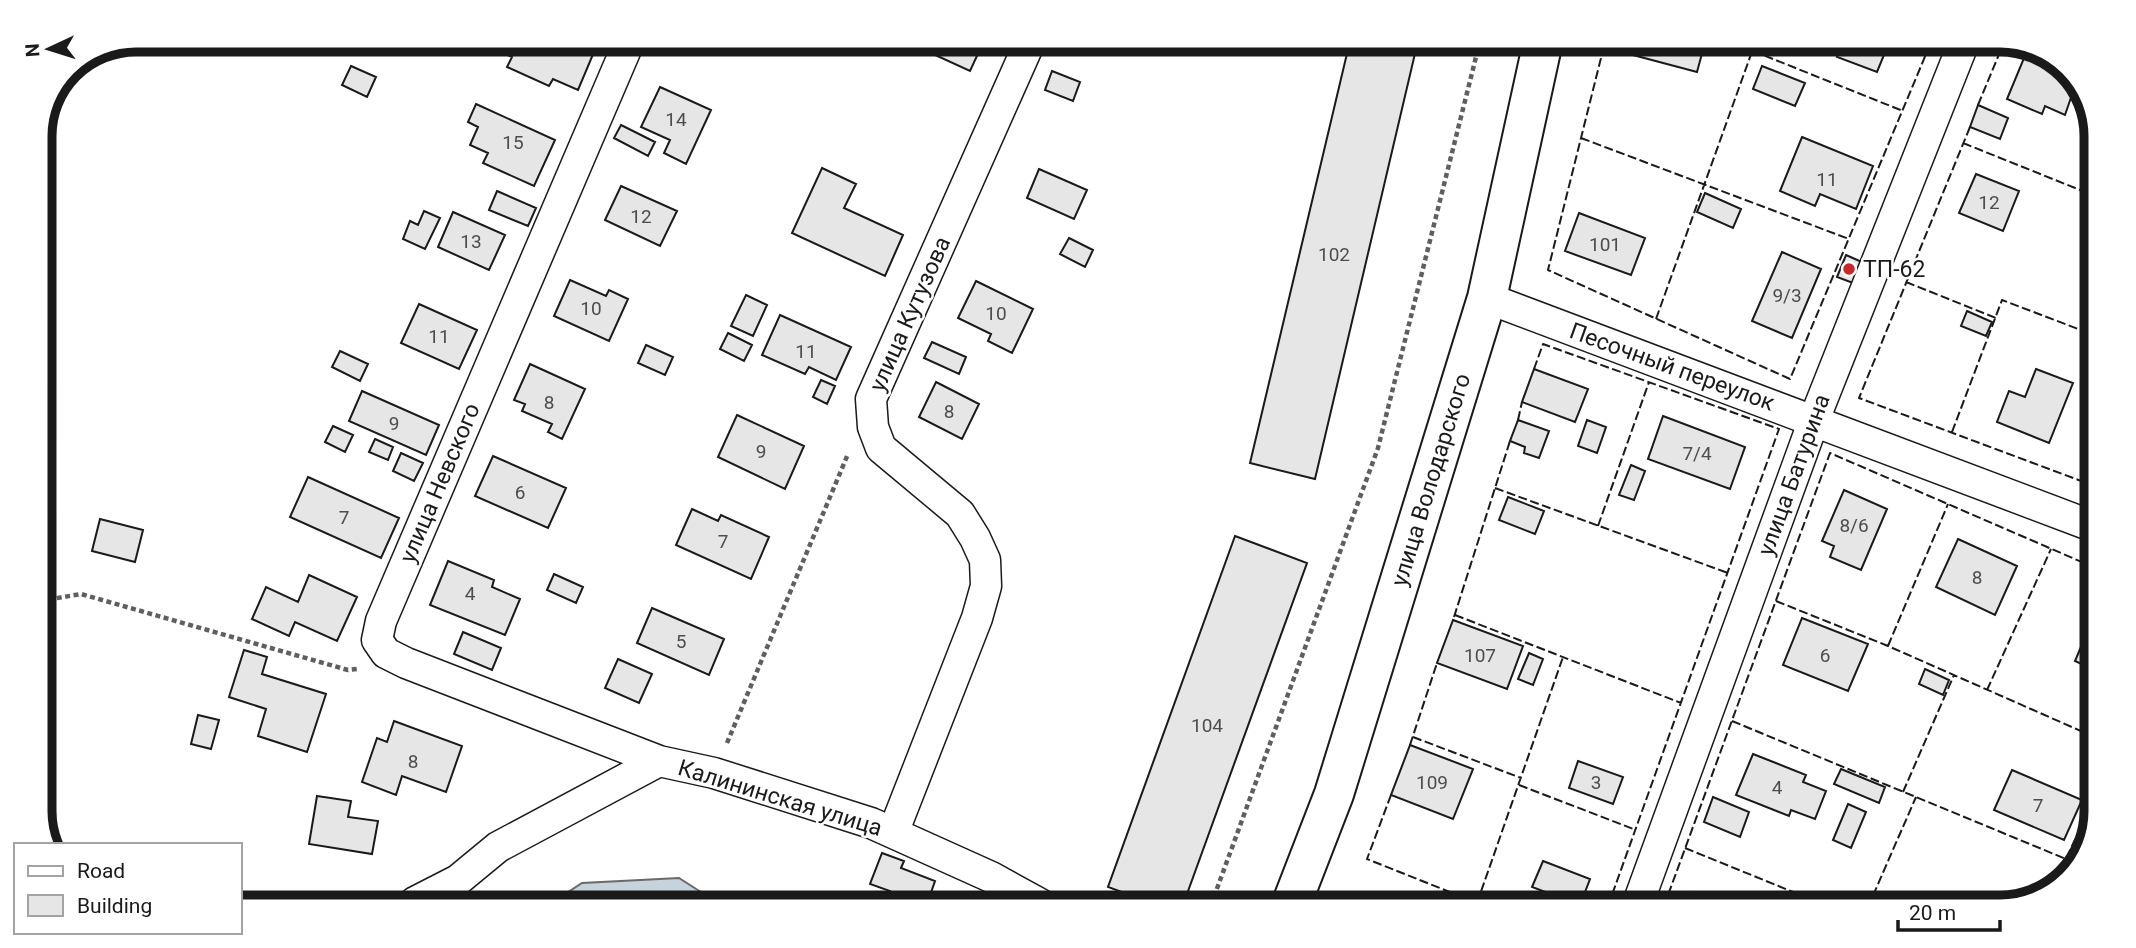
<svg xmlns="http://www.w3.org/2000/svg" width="2136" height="948" viewBox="0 0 2136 948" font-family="Roboto,sans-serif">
	<rect width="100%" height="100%" fill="#fff"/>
	<path fill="#c6d2dc" stroke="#6a6a6a" stroke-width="2" d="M679 878 718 903 553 902 582 883Z"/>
	<path fill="#e6e6e6" stroke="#1a1a1a" stroke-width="2" d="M485 42H571L594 52 578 90 553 79 549 86 507 67 512 57 484 44Z
		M909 43H983L970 71Z
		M1349 45H1417L1315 479 1250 463Z
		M1620 46H1704L1697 72 1618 51Z
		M1840 47H1878L1886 50 1877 72 1837 57Z
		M2024 58 2077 80 2065 115 2045 106 2042 114 2007 99Z
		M351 66 376 77 367 97 342 85Z
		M1762 66 1805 83 1795 106 1753 89Z
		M1052 71 1080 82 1073 101 1045 90Z
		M660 87 711 110 686 164 664 153 670 140 641 127Z
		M476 104 555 140 534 186 483 163 488 153 470 145 478 127 468 122Z
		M1978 105 2008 118 2000 139 1970 127Z
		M621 125 655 142 648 156 614 138Z
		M1802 137 1873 166 1856 209 1820 194 1815 206 1780 191Z
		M822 168 856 184 844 208 903 235 885 276 792 233Z
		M1039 169 1087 190 1074 219 1027 198Z
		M1976 174 2019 191 2003 231 1959 213Z
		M621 186 677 211 660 246 605 220Z
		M497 191 536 208 528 226 489 210Z
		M1705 193 1741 209 1733 228 1697 212Z
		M424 211 440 218 425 249 403 239 410 221 418 225Z
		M453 212 505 235 489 270 438 247Z
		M1579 213 1645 238 1631 275 1565 251Z
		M1069 238 1093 250 1085 267 1060 254Z
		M1782 252 1821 269 1792 338 1752 321Z
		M1846 255 1862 262 1853 283 1837 277Z
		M570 280 606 296 609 290 628 299 609 341 554 316Z
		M976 281 1033 309 1012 353 988 341 991 334 958 318Z
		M746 295 767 305 753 336 731 326Z
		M419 304 477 330 459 369 401 343Z
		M1967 311 1992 322 1986 336 1961 326Z
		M780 315 851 347 836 380 809 367 805 374 762 355Z
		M728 333 752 345 744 361 720 349Z
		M932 342 966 357 959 374 924 358Z
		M646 345 673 357 665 375 638 363Z
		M340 351 368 364 360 381 332 367Z
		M530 364 585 389 562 439 548 432 552 424 522 411 525 404 514 400Z
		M1534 369 1588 389 1575 422 1522 402Z
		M2036 369 2073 383 2049 443 1997 422 2009 391 2025 397Z
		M821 380 835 386 827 404 813 397Z
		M936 382 979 404 962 439 919 417Z
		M362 391 439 425 426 455 349 421Z
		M737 415 804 446 785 489 718 457Z
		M1663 416 1745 447 1730 489 1648 459Z
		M1518 420 1549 431 1539 458 1524 453 1525 447 1510 441Z
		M1587 420 1606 427 1597 453 1578 446Z
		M333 426 353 435 345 452 325 442Z
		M375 439 393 447 388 460 369 452Z
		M401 453 423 463 414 481 393 471Z
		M493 456 566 488 548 528 475 496Z
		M1631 465 1645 471 1634 500 1619 495Z
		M308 477 399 518 381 558 290 517Z
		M1844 490 1887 509 1861 570 1830 557 1834 546 1822 541Z
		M1508 497 1544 511 1535 534 1499 520Z
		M692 509 718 521 721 515 769 537 751 579 676 545Z
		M100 519 143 530 135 562 92 551Z
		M1235 536 1307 563 1183 905H1157L1108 887Z
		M1958 539 2017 566 1995 615 1936 587Z
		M448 561 494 580 492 587 520 599 505 635 430 605Z
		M554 574 583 587 576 603 547 590Z
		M309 575 357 597 337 641 295 622 289 636 252 619 266 587 298 602Z
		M652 608 724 639 709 675 637 643Z
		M1802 618 1868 644 1848 691 1783 665Z
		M1453 620 1523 646 1507 689 1437 663Z
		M2091 623 2090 668 2075 661Z
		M463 632 501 648 492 670 454 654Z
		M244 650 267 657 262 674 326 694 307 752 258 736 266 709 229 697Z
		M1529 653 1543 659 1533 685 1518 679Z
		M618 659 652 674 639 703 605 688Z
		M1925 669 1949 680 1943 695 1919 684Z
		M198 715 219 720 211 749 191 744Z
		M394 721 462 746 446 792 402 776 396 795 362 782 377 738 387 742Z
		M1410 745 1473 769 1453 819 1391 795Z
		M1753 754 1806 775 1803 782 1826 791 1815 819 1791 810 1789 816 1736 795Z
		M1578 761 1623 777 1613 804 1569 788Z
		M1841 769 1885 787 1879 803 1834 784Z
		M2012 770 2082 800 2064 840 1994 810Z
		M317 796 351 801 348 817 378 821 372 854 309 844Z
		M1713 797 1749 812 1740 837 1704 822Z
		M1848 804 1866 812 1851 848 1833 840Z
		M882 853 904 861 901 868 935 881 927 904H885L890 891 870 884Z
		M1543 861 1590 879 1580 905 1532 887Z
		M1696 892 1731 907H1690Z
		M1977 893 2005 906 1971 908Z"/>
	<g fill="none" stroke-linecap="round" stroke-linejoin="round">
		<g stroke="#1a1a1a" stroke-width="33">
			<path id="street" d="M629 42 381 621 377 640 386 653 406 663 659 761
				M1487 298 2092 526
				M893 833 977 618 986 586 985 560 975 538 960 514 881 448 873 427 871 399 1029 44
				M415 902 458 880 498 847 659 761 714 773 871 823 991 877 1040 904
				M1637 906 1814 420 1962 47"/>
		</g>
		<g stroke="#1a1a1a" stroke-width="42">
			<path id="secondary" d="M1291 905 1334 794 1487 298 1542 46"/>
		</g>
		<path stroke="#5f5f5f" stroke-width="4.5" stroke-dasharray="5 3.5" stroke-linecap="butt" d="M40 601 81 594 348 670 357 669
			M727 743 848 454
			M1211 905 1378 448 1479 45"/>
		<use href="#street" stroke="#fff" stroke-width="30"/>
		<use href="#secondary" stroke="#fff" stroke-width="38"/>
		<path stroke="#1a1a1a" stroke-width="2" stroke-dasharray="9 3.5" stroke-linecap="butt" d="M1604 46 1548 270 1790 379 1929 47
			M1753 51 1903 111
			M1978 105 2002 47
			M1970 127 1859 398 2092 485
			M1581 138 1849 239
			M1963 143 2095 196
			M1906 282 1996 318
			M1656 319 1754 46
			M2081 330 2094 299
			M1534 369 1543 344 1779 429 1608 906
			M1518 420 1522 402
			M1952 432 2002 300 2094 335
			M1495 488 1728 573
			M1598 526 1649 382
			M1776 601 1888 646 2090 735
			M1455 615 1681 703
			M1454 617 1510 441
			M1888 646 1948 504
			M1987 690 2051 549
			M1732 721 2066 859
			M1413 737 1521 778
			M1410 745 1437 663
			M1519 785 1636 830
			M1903 792 1954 675
			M1391 795 1367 859 1485 906
			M1685 848 1830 907
			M2051 892 2089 809
			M1477 903 1563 657
			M1664 906 1830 453 2091 566
			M1868 907 1916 797"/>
	</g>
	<circle fill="#c62828" stroke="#fff" stroke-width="2.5" cx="1849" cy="269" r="7"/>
	<g text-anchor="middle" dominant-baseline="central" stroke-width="5" stroke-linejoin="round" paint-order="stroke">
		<g font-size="19" fill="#4d4d4d">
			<text x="676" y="119">14</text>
			<text x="513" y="142">15</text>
			<text x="1827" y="179">11</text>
			<text x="1989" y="202">12</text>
			<text x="641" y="216">12</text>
			<text x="471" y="241">13</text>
			<text x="1605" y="244">101</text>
			<text x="1334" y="254">102</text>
			<text x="1787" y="295">9/3</text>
			<text x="591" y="308">10</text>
			<text x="996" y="313">10</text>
			<text x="439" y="336">11</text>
			<text x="806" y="351">11</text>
			<text x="549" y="402">8</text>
			<text x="949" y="411">8</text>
			<text x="394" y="423">9</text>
			<text x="761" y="451">9</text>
			<text x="1697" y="453">7/4</text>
			<text x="520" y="492">6</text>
			<text x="344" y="517">7</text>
			<text x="1854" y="525">8/6</text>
			<text x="723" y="541">7</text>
			<text x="1977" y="577">8</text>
			<text x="470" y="593">4</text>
			<text x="681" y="641">5</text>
			<text x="1480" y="655">107</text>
			<text x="1825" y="655">6</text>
			<text x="1207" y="725">104</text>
			<text x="413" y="761">8</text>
			<text x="1432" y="782">109</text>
			<text x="1596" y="782">3</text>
			<text x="1777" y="787">4</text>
			<text x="2038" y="805">7</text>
		</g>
		<g font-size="23" fill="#1a1a1a" stroke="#fff" text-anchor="start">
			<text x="1863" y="269">ТП-62</text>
		</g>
		<g font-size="23" fill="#1a1a1a" stroke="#fff">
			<text transform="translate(910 314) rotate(-66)">улица Кутузова</text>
			<text transform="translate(1672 367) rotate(20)">Песочный переулок</text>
			<text transform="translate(1794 475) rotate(-70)">улица Батурина</text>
			<text transform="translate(1431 480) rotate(-73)">улица Володарского</text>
			<text transform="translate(440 483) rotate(-67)">улица Невского</text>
			<text transform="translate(780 798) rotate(17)">Калининская улица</text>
		</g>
	</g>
	<path d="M0 0H2136V948H0ZM136 52H2000A84 84 0 0 1 2084 136V811A84 84 0 0 1 2000 895H136A84 84 0 0 1 52 811V136A84 84 0 0 1 136 52Z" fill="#fff" fill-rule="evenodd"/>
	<path fill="none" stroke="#1a1a1a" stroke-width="9" d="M136 52H2000A84 84 0 0 1 2084 136V811A84 84 0 0 1 2000 895H136A84 84 0 0 1 52 811V136A84 84 0 0 1 136 52Z"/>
	<rect x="14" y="843" width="228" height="91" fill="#ffffff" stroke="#a3a3a3" stroke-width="2"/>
	<rect x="28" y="866" width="35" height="10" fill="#ffffff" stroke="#a3a3a3" stroke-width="2"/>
	<text x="77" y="878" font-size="21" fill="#1a1a1a">Road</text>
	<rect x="28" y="895" width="35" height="21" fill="#e6e6e6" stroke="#a3a3a3" stroke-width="2"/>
	<text x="77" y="913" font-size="21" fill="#1a1a1a">Building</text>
	<g transform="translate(49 49) rotate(266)" stroke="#ffffff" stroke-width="5" paint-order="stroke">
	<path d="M0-5L12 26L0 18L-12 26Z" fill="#1a1a1a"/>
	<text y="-10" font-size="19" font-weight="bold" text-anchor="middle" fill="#1a1a1a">N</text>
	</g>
	<path d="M1898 920v10h102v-10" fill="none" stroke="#1a1a1a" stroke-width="3.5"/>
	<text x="1909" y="920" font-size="21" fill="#1a1a1a" stroke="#ffffff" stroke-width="5" paint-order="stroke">20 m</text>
</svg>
